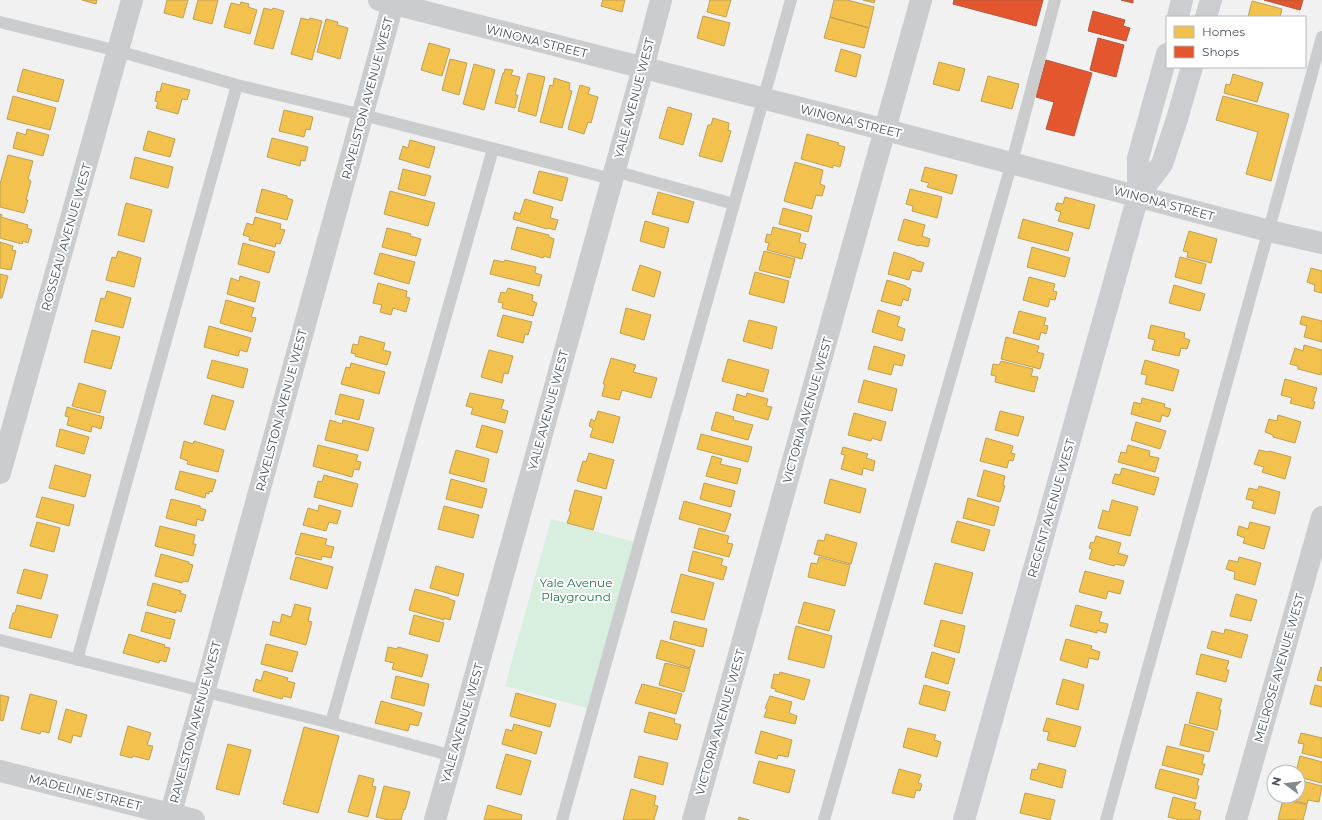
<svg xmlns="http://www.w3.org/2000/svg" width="1322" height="820" viewBox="0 0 1322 820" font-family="Montserrat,sans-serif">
	<rect width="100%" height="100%" fill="#f1f1f1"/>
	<path fill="#d8eedf" d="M551 519 634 542 587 708 505 686Z"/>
	<path fill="#f2c14e" stroke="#bfa052" d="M82 0H97L96 4Z
		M167 0H188L183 18 164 13Z
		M198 0H218L212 24 193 19Z
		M603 0H625L622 12 601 6Z
		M710 0H731L726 17 707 12Z
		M834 0H847L874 7 869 28 830 17Z
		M863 0H875L874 3Z
		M1252 1 1282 9 1280 17H1248Z
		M241 2 249 4 248 7 257 10 250 34 224 27 231 3 240 5Z
		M264 8 272 10 273 8 284 11 273 49 254 44Z
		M703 16 730 23 724 46 697 38Z
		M830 17 869 28 864 48 824 38Z
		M301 18 309 20 310 18 322 21 312 60 291 54Z
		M326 19 338 22 337 25 348 28 340 59 317 52Z
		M429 43 450 49 442 76 421 70Z
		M841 49 861 55 856 77 835 71Z
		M450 59 467 63 459 95 442 90Z
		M939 62 965 69 959 91 933 84Z
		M474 64 495 70 484 110 463 104Z
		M23 69 64 80 58 102 17 91Z
		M505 69 513 70 511 75 520 77 515 95H518L515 108 495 103 503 73H504Z
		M528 73 545 77 536 116 518 111Z
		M1233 74 1263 83 1257 102 1224 93 1226 84 1230 85Z
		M988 76 1019 84 1012 109 981 101Z
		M554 78 570 83 569 90 572 91 562 128 540 122 550 85 553 86Z
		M162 83 190 90 187 100 182 99 178 114 156 108 158 102 155 101 157 91 160 92Z
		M580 85 590 88 588 94 598 97 591 123 588 122 584 134 568 129Z
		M13 96 56 108 50 130 7 119Z
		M1223 96 1289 114 1271 181 1246 174 1258 132 1216 120Z
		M668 107 692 114 683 145 659 138Z
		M284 110 313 117 310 130 306 129 304 137 279 131Z
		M713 118 729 123 728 130 731 131 722 162 699 156 708 125H711Z
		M27 129 49 135 43 156 13 148 17 132 26 135Z
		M148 131 175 139 170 157 143 150Z
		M807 134 839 143 838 145 845 147 840 167 833 165V168L801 159Z
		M272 138 308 147 305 161 301 160 300 166 267 157Z
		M410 140 435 147 429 168 399 159 403 146 408 148Z
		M8 155 33 161 28 179 31 181 26 200H28L24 213 0 207V184Z
		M135 157 173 167 168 188 130 178Z
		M795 162 823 170 820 184 825 186 822 196 816 195 812 209 784 201Z
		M925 167 957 175 952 194 927 187 929 183 921 181Z
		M403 169 431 176 425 196 398 189Z
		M539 171 568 178 562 201 533 193Z
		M262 189 287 196V198L293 200 287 220 256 212Z
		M910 189 942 197 937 218 912 211 913 206 906 204Z
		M390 191 435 203 428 226 384 214Z
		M658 192 694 202 688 223 652 214Z
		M1065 197 1095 205 1089 229 1058 221 1061 212 1055 210 1057 203 1063 204Z
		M525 199 553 207 550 218 558 220 555 230 548 228 547 229 513 219 515 212 520 214Z
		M126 203 152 210 144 242 118 235Z
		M783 208 812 216 808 232 779 224Z
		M0 214 2 215 1 217 28 225 27 228 32 230 28 243 23 241 22 244 0 238Z
		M255 217 281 224 280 229 285 230 280 244 276 243 275 247 249 240 250 237 243 235 247 223 253 225Z
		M904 219 925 225 922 236 930 239 928 247 919 245V246L898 240Z
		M1023 219 1073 233 1068 251 1018 238Z
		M645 221 669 228 664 248 640 241Z
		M517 227 549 235V237L554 239 550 258 544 256 543 258 511 249Z
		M773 227 801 234 799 242 806 244 802 259 767 250 769 243 765 242 767 234 771 235Z
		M387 228 411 234 410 236 421 239 416 256 382 247Z
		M1189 231 1217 239 1211 263 1187 257 1188 252 1183 251Z
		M0 242 13 246 12 250 16 251 11 270 0 268Z
		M243 243 275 252 269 273 238 264Z
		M1032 247 1070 258 1065 277 1027 267Z
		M118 251 141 258 134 287 106 280 112 257 116 258Z
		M764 251 795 259 790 278 759 270Z
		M894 252 915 259V260L924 263 921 272 912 270 909 280 888 274Z
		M380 253 415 262 409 284 374 274Z
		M1180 257 1206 264 1201 284 1175 277Z
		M494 260 504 262 505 260 536 267 535 273 542 275 539 286 490 274Z
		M640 265 661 272 654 297 632 290Z
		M1311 268 1322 271V293L1314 291 1315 285 1307 282Z
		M755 272 789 281 784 303 749 294Z
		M0 274 8 276 2 298H0Z
		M240 276 260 282 255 302 227 294 231 278 239 281Z
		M1029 277 1055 284 1053 291 1057 292 1055 300 1050 299 1048 307 1023 300Z
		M887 280 906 286V287L911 289 908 301 903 299 901 306 881 301Z
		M378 283 407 291 406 297 410 298 406 312 393 308 391 315 380 312 382 305 373 303Z
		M1174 285 1205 294 1200 311 1169 303Z
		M508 288 533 295 532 301 537 303 533 316 502 308 503 303 498 302 501 292 506 293Z
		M107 291 131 298 123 328 95 321 101 298 105 299Z
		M226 300 254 308 251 317 256 318 252 332 220 323Z
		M626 308 651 315 644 340 620 333Z
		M878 310 900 317 897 326 905 329 902 341 872 332Z
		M1019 311 1046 318 1044 325 1048 326 1046 334 1041 332 1039 340 1013 333Z
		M503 315 532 322 528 335 525 334 523 343 497 336Z
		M1302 316 1322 321V342L1304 337 1307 326 1300 324Z
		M749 320 777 327 772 349 743 341Z
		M1151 325 1185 333 1184 338 1190 340 1187 349 1181 348 1179 356 1152 350 1155 340 1148 338Z
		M209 326 251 338 247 352 240 350 238 356 204 347Z
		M92 330 120 337 111 369 84 362Z
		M360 336 385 343 383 350 391 352 387 365 355 356 356 354 351 353 353 344 358 345Z
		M1006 337 1039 346 1037 352 1044 354 1040 369 1001 359Z
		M1304 345 1322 350V370L1321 375 1298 369V366L1290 364 1295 348 1303 351Z
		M874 346 905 355 902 366 894 364 891 375 868 369Z
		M489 350 513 356 508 374 504 373 502 383 481 377Z
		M611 358 636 365 633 372 657 378 651 398 622 390 619 400 602 396 605 384H603Z
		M728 359 769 370 763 392 722 381Z
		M212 360 248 369 243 388 207 378Z
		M1145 360 1179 370 1173 391 1145 384 1147 375 1141 374Z
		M1001 361 1033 369 1031 376 1038 377 1034 392 995 382 996 376 991 375 993 364 999 365Z
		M351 363 385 372 379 394 341 384 346 367 350 368Z
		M1285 379 1317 388 1313 401 1315 402 1313 409 1290 403 1292 398 1281 395Z
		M864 380 897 389 892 411 858 402Z
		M79 383 106 391 100 413 72 406Z
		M470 393 504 400 501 409 508 411 505 423 471 414 473 408 466 406Z
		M747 393 768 399 766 406 772 407 768 420 733 410 737 394 746 397Z
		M340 394 364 400 359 420 335 414Z
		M212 395 234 401 225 430 204 424Z
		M1142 398 1165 404 1164 407 1171 409 1168 417 1162 415 1160 422 1131 414 1134 402 1141 404Z
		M67 407 104 417 101 429 92 426 91 432 67 425 69 417 65 416Z
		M598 411 620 417 613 443 590 437 593 428 589 426 591 419 595 421Z
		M1000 411 1024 417 1018 436 995 430Z
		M716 412 734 417 733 420 753 425 748 440 711 430Z
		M854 413 886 422 881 441 872 438 871 441 848 435Z
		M1278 415 1301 422 1295 443 1273 437V435L1265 432 1269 419 1277 421Z
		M330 420 342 424 343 420 374 428 368 451 325 440Z
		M1136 422 1166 431 1160 449 1131 440Z
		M482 425 503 431 497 453 476 447Z
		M60 429 89 437 84 454 56 446Z
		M701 434 752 447 748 462 697 449Z
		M986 438 1013 446 1011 453 1015 454 1013 461 1009 460 1007 468 980 461Z
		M184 441 193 444 194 441 224 450 218 472 187 464 188 461 180 458Z
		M318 445 358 455 356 461 361 462 359 470 354 469 352 477 313 466Z
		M1128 445 1150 451 1149 456 1159 458 1155 472 1118 462 1121 452 1126 453Z
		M843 447 868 454 866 458 875 461 873 471 863 468 862 475 841 469 845 455 841 454Z
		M456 450 489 459 484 482 449 473Z
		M1259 450 1268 452 1269 451 1291 457 1285 479 1262 472 1264 467 1254 464Z
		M589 453 614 460 606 489 577 481 583 461 586 462Z
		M712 456 722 459 720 464 741 469 737 484 706 476Z
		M55 465 91 475 85 497 49 488Z
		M1122 468 1159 478 1154 495 1112 483 1115 474 1120 475Z
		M984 470 1005 476 1003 485 1005 486 1000 502 977 496Z
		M180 471 216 480 212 492 209 491V494L206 493 205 498 175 489Z
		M324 475 358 484 352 507 314 497 318 481 322 482Z
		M451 479 487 489 482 508 446 499Z
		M830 479 866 489 860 513 824 503Z
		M704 483 735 491 731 507 700 499Z
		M1259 486 1280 492 1275 514 1252 508 1254 501 1246 499 1249 488 1258 490Z
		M575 490 602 497 593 530 567 523 571 512 569 511Z
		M42 497 74 505 69 526 36 517Z
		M968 498 999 507 994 526 963 518Z
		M171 499 200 506V508L206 510 203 521 197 519 196 526 166 518Z
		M1112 500 1138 507 1130 536 1098 528 1103 510 1109 512Z
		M684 501 731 514 725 532 679 519Z
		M319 505 341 511 337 524 329 522 326 531 303 525 308 508 318 511Z
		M444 506 479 515 473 538 438 529Z
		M957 521 990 530 984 551 951 542Z
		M37 522 60 528 54 552 30 546Z
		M1250 522 1270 527 1264 549 1243 543 1245 538 1237 535 1239 526 1248 529Z
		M160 526 195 535 193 544H196L193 556 155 546Z
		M699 528 729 536 727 543 733 544 729 557 694 548Z
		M301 533 327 539 325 545 334 547 331 558 322 556 321 560 295 554Z
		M826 534 857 543 851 564 814 554 818 540 824 541Z
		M1096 536 1121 543 1118 553 1128 556 1124 566 1115 564 1114 566 1089 559 1092 549 1089 548 1091 542 1094 543Z
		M693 551 723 559 721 565 727 567 723 580 688 571Z
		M161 554 189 562V564L193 565 188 582 183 581 182 583 155 576Z
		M296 557 333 567 327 589 290 579Z
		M819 557 850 565 845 586 808 577 811 563 817 564Z
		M1239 557 1261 563 1255 585 1234 579 1235 572 1226 569 1229 560 1238 562Z
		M935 563 973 573 962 614 924 604Z
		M436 566 464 574 458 596 430 588Z
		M24 569 48 575 41 599 17 593Z
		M1085 571 1124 581 1120 594 1108 591 1106 599 1079 592Z
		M681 574 714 583 704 620 671 612Z
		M153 583 181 591 180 593 186 595 181 612 176 610V613L147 605Z
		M415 589 449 598V599L455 601 450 620 444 618V620L409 610Z
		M1236 594 1257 600 1251 621 1230 616Z
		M804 602 835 610 829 631 798 623Z
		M295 604 311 608 308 621 312 622 306 645 270 635 273 621 280 623 282 614 291 617Z
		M17 605 58 615 51 638 9 628 13 613H15Z
		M1076 605 1102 612 1099 622 1108 624 1106 633 1097 630V633L1070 626Z
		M146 612 175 620 170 639 141 631Z
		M414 615 444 623 439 642 409 634Z
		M941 620 965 626 959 653 934 646Z
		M674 621 707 629 703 647 670 639Z
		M796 626 832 636 824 668 788 659Z
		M1225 629 1248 635 1241 658 1207 648 1212 631 1224 634Z
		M129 634 165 645 164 647 170 648 166 662 160 660 159 663 123 653Z
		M1066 639 1092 646 1091 649 1100 652 1098 660 1089 658 1087 668 1060 660Z
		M661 640 695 650 690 668 656 658Z
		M266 644 298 652 292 672 261 664Z
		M388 647 397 649 398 647 428 655 422 677 392 669 394 663 385 661Z
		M932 652 955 659 948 684 925 677Z
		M1201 654 1229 661 1226 670H1229L1226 682 1196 674Z
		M665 663 690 669 684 692 659 685Z
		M1321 667 1322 668V681L1317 680Z
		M264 671 288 678 287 681 295 683 291 698 283 696 282 699 253 691 256 679 261 681Z
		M780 672 810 680 804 700 775 691 776 689 771 688 774 674 779 675Z
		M396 676 429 684 424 706 391 698Z
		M1063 679 1084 685 1078 710 1056 704Z
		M642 684 682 694 676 714 635 703Z
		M924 685 950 692 945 711 919 704Z
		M1315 685 1322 687V707L1310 704Z
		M1197 692 1222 699 1219 710H1221L1217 730 1189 723Z
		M516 693 556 704 550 727 510 716Z
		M30 694 57 701 49 733 41 731 40 734 21 729Z
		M0 695 9 697 3 721 0 720Z
		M770 696 792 702 789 713 797 716 795 724 764 717 767 709 765 708Z
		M381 701 414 710V711L422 713 418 726 410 724 408 731 375 723Z
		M66 709 87 715 81 737 73 735 71 743 58 739Z
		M649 712 675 719 674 723 681 725 677 740 644 732Z
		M1047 718 1081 727 1075 747 1047 740 1049 732 1043 731Z
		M514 724 542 732 536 754 502 744 506 729 512 731Z
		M1185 724 1214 732 1209 752 1180 745Z
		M128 726 151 733 147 745 153 746 149 760 133 756 132 758 120 755Z
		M304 727 339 736 318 813 283 804Z
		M908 728 936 735 934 740 941 742 937 757 903 747Z
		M761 731 792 740 788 757 778 755 777 759 755 753Z
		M1301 733 1322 738V758L1302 753 1304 744 1298 743Z
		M228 744 251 750 239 795 216 789Z
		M1167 746 1204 755 1202 764H1205L1202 775 1162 765Z
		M506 754 531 761 521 795 496 788Z
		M639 756 668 763 663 785 634 777Z
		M1300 756 1322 762V783L1298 777V772H1296Z
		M759 761 795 770 789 793 753 783Z
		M1039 763 1066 770 1062 788 1030 779 1032 769 1037 770Z
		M899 769 921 775 918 783 922 784 920 791 916 790 914 798 892 793Z
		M1160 769 1199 779 1197 785 1199 786 1196 799 1155 788Z
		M359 775 374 779 372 786 376 787 368 817 348 812Z
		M1298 780 1322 786 1319 802 1308 800 1307 804 1288 799 1289 796H1298Z
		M384 786 410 792 405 810 404 809 401 820H389L376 817Z
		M631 789 656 796 654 805 658 806 654 820H623Z
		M1025 793 1055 800 1050 820 1020 813Z
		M1173 797 1196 803 1194 809 1201 811 1199 820H1180L1168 817Z
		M1283 799 1307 805 1303 820H1282L1278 819Z
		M488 805 522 815 521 820H484Z
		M739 817 749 820H738Z"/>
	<path fill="#e4572e" stroke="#b6563c" d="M954 0H1043L1036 26 953 4Z
		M1121 0H1133V3Z
		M1264 0H1303L1300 10Z
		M1093 11 1125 20 1123 26 1130 28 1126 41 1088 31Z
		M1098 38 1124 45 1116 77 1090 70Z
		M1046 60 1092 73 1074 136 1046 129 1054 102 1036 97Z"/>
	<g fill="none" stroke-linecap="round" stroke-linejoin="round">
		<path stroke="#cbccce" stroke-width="12" d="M0 22 118 51 237 85 363 115 612 179
			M614 171 734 204
			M0 640 331 723 453 756
			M77 660 237 85
			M331 723 493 149
			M562 820 791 0
			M824 820 1012 162 1055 0
			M1106 820 1322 37"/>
		<path stroke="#cbccce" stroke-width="22" d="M379 0 886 130 1269 231 1322 243
			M0 473 132 0
			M0 771 194 820
			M169 820 394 0
			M435 820 453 756 643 68 661 0
			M693 820 921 0
			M1236 820 1322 517"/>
		<path stroke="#cbcdd0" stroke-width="22" d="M1178 17 1182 0
			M1206 17 1211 0
			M1138 196 1162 164 1177 119 1192 67
			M964 820 1138 196V158L1167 54"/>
	</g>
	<g text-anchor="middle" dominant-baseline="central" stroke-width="4" stroke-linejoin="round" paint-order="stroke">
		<g font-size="12" fill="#49535b" stroke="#fff">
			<text transform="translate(537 41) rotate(14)">WINONA STREET</text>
			<text transform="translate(367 98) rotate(-75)">RAVELSTON AVENUE WEST</text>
			<text transform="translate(634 98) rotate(-75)">YALE AVENUE WEST</text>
			<text transform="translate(851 121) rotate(14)">WINONA STREET</text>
			<text transform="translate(1164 203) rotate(15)">WINONA STREET</text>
			<text transform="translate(66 237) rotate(-74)">ROSSEAU AVENUE WEST</text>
			<text transform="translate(281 410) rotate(-75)">RAVELSTON AVENUE WEST</text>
			<text transform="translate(548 410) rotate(-75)">YALE AVENUE WEST</text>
			<text transform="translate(807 410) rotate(-74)">VICTORIA AVENUE WEST</text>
			<text transform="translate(1051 508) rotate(-74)">REGENT AVENUE WEST</text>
			<text transform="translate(1279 668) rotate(-74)">MELROSE AVENUE WEST</text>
			<text transform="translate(195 722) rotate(-75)">RAVELSTON AVENUE WEST</text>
			<text transform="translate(720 722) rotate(-74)">VICTORIA AVENUE WEST</text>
			<text transform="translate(462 723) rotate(-74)">YALE AVENUE WEST</text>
			<text transform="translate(85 792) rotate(14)">MADELINE STREET</text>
		</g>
		<g font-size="12" fill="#207649" stroke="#fff">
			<text x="576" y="582">Yale Avenue<tspan x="576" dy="14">Playground</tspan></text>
		</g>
	</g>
	<rect x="1166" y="16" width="140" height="52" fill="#ffffff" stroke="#b6babd"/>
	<rect x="1174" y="26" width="20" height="12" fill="#f2c14e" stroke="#b6babd"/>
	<text x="1202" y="36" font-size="12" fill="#49535b">Homes</text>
	<rect x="1174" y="46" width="20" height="12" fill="#e4572e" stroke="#b6babd"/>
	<text x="1202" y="56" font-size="12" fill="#49535b">Shops</text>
	<g transform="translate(1286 784) rotate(285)"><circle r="19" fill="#ffffff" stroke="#b6babd"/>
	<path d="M0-3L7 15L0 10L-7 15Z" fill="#848a90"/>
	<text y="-6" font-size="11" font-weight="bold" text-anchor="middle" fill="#49535b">N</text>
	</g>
</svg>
